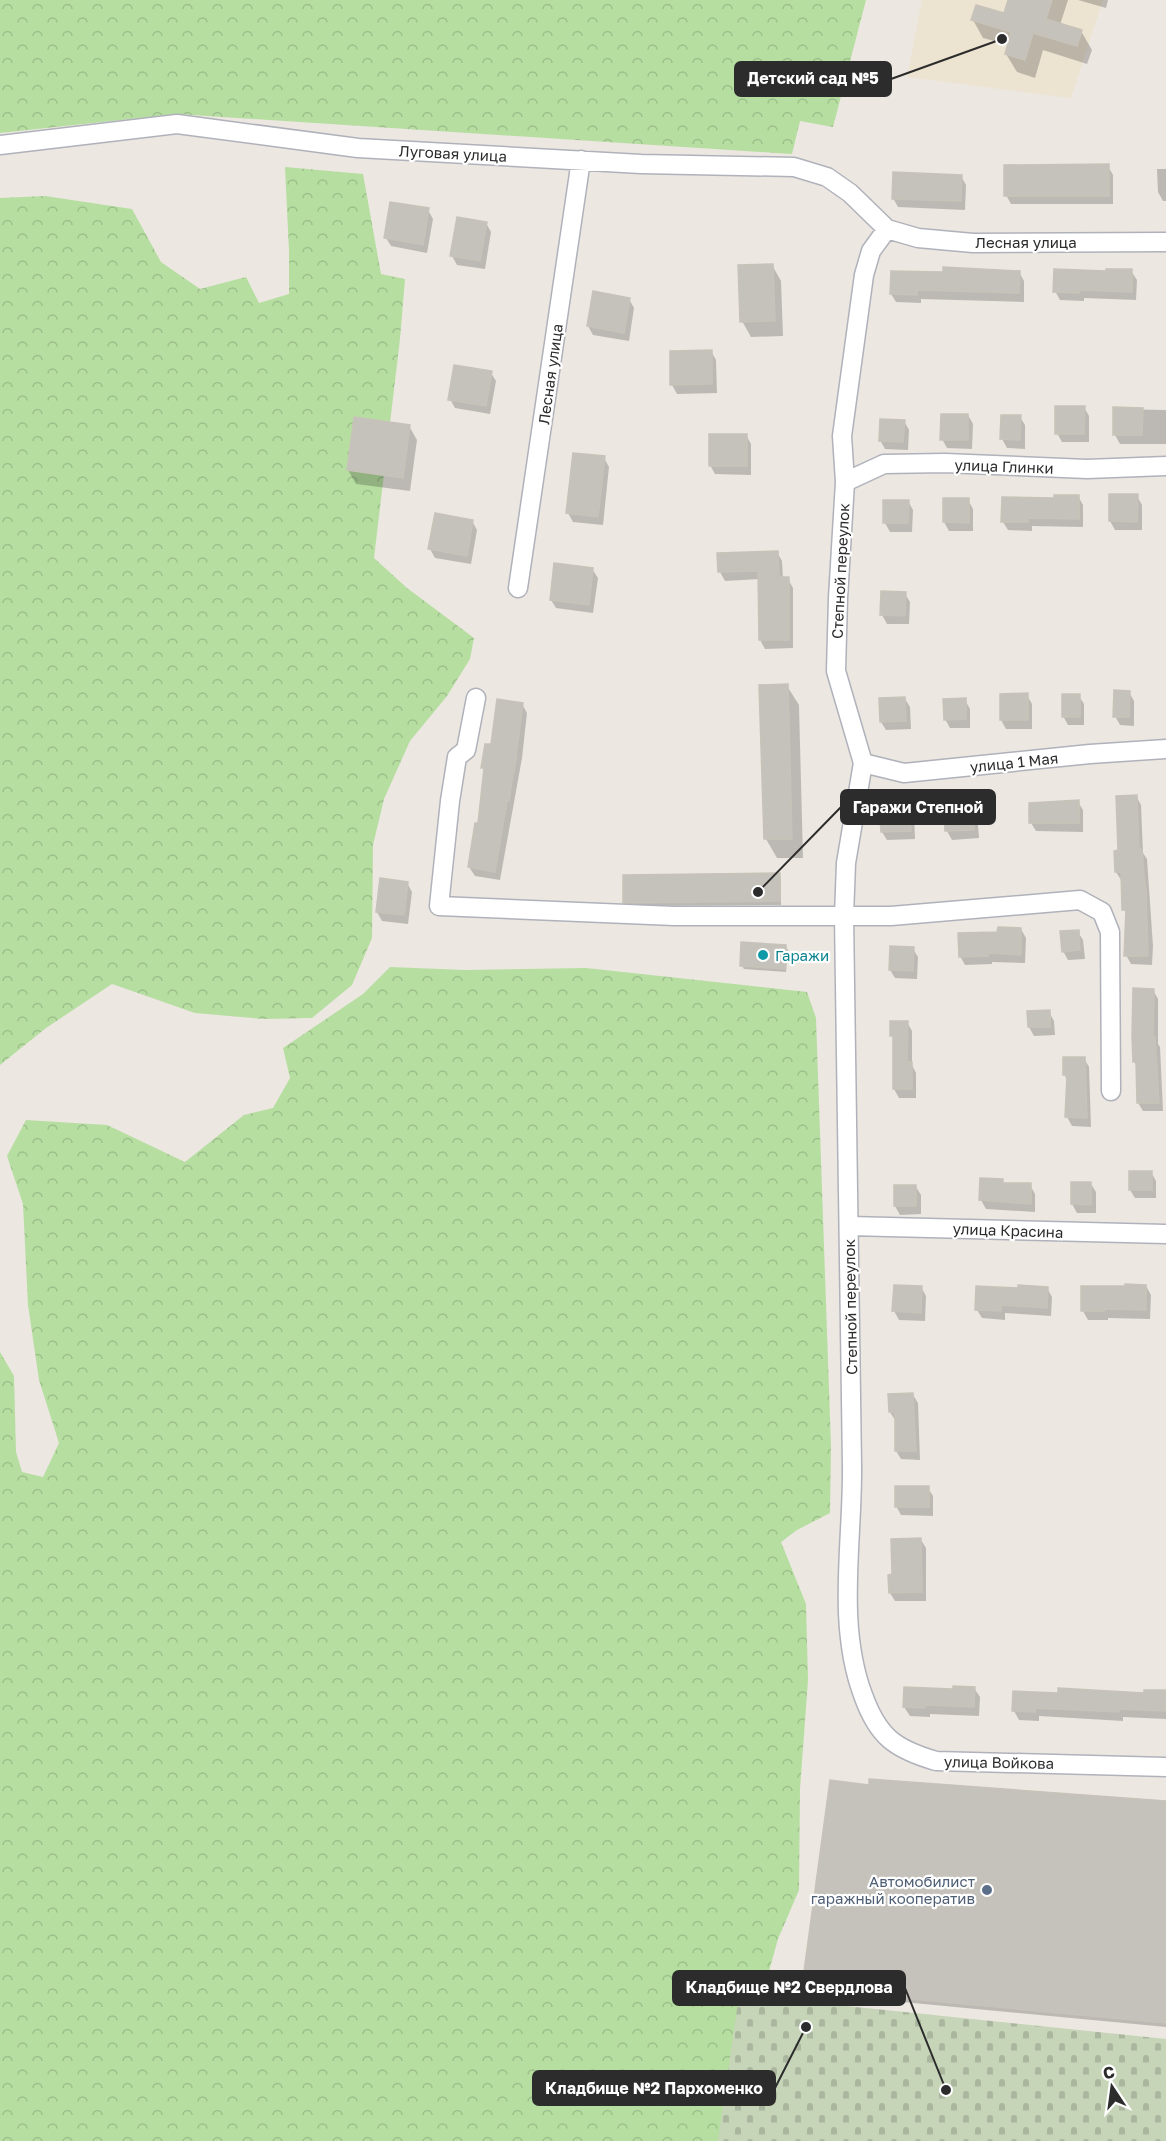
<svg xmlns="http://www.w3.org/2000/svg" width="1166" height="2141" viewBox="0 0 1166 2141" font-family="'Golos Text',sans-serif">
	<defs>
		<pattern id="forest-crowns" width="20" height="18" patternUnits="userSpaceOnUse" patternTransform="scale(1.5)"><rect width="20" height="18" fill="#b6dea1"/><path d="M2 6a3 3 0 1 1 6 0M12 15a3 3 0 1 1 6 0" fill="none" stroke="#9dbf8b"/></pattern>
		<pattern id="cemetery-stones" width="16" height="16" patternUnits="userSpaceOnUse" patternTransform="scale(1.5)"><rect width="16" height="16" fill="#c6d5b8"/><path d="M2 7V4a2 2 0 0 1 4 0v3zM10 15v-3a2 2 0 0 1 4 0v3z" fill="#aab79e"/></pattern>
	</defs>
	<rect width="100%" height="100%" fill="#ece7e0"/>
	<path fill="#ece3d1" d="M922 0H1103L1071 98 907 77Z"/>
	<path fill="url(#forest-crowns)" d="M0 0H866L833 127 800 121 792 154 177 114 0 133Z
		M285 167 363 174 381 274 405 279 400 339 374 558 407 588 474 638 470 659 447 696 410 741 384 799 373 845 372 938 352 985 312 1018 264 1019 195 1013 112 984 46 1028 0 1065V198L45 196 132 209 161 262 200 289 246 277 259 303 289 294V251Z
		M390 967 465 970 586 968 807 992 816 1018 831 1446 830 1513 797 1530 781 1542 806 1604 808 1680 800 1789 799 1890 778 1939 769 1971 782 1998 968 2038 1166 2141H0V1352L14 1376 16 1452 22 1472 43 1477 59 1443 39 1380 28 1305 23 1204 7 1156 26 1120 107 1125 185 1162 244 1115 273 1108 290 1078 283 1048 363 994Z"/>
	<path fill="url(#cemetery-stones)" d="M739 1995 1166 2039V2141H718Z"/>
	<path fill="#0003" d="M1009 0H1068L1060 25 1081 31 1092 50 1087 64 1043 50 1035 78 1017 72 1006 54 1009 45 983 38 973 20 1005 15Z
		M1078 0H1108L1106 8Z
		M1108 166 1113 175V204H1011L1006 195Z
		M1157 169H1166V201H1163L1158 192Z
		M961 176 966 185 965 210 898 207 893 198Z
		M428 210 433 219 427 253 391 246 386 238Z
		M486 223 491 232 485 269 457 265 452 256Z
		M772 265 781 281 783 336 751 337 742 321Z
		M1131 271 1137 280 1136 300 1084 298V301L1060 300 1055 291 1107 273Z
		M1019 272 1024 281V302L921 299V303L896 302 891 294Z
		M629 299 634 308 629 341 593 335 588 326Z
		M711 351 716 360 717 393 677 394 672 385Z
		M491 373 496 381 490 414 455 408 450 399Z
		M1084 407 1089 416V442H1062L1057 433Z
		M1115 409 1166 410V444H1120L1115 435Z
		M968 415 973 424 972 449 947 448 942 439Z
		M1002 416 1020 417 1025 425V449L1007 448 1002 439Z
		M904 421 909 430 908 450 885 449 880 440Z
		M409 426 417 440 410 491 356 484 348 470Z
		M746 435 751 444V475L715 474 710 465Z
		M604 458 609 467 603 525 573 522 568 513Z
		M1078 496 1083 505V527L1032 526V531L1008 530 1003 522 1056 499Z
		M1137 496 1142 505V530H1115L1110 521Z
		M945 500H968L973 509V531H949L944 522Z
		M885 501H908L913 510 912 532H890L885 523Z
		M472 521 477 530 471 564 435 558 430 549Z
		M777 552 782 561 783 579H788L793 588V648L765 649 760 640V579L725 581 720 572 719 555Z
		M592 569 598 578 593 613 556 608 551 600Z
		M905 594 910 602 909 624H887L882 615Z
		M787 686 799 705 803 858H777L766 839Z
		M1129 692 1134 701V726L1120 725 1115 716Z
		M1027 695 1032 704V729H1006L1001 720Z
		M1079 696 1084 704V725H1068L1063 716Z
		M905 699 910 707 911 729 886 730 881 722Z
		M965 700 970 709V728H950L945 719Z
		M522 704 527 713 522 758 500 880 475 876 469 867 479 825 485 772 483 768 492 746Z
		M1136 796 1141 805 1143 853 1147 859 1153 946 1152 965 1131 964 1126 955 1127 915 1124 909 1121 880 1116 872 1119 852Z
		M1078 802 1083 810V832L1036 831 1031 823Z
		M909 805 914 814 915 839 887 840 882 832Z
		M972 805 977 814 979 838 952 840 947 831Z
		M779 875 781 879V905L627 906 624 902Z
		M381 880 407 883 412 892 408 924 382 921 377 912Z
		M1021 929 1026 938 1025 963 992 962V964L965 965 960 956 999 933Z
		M1078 932 1083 940 1085 959 1068 960 1063 951Z
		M785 946 788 950 786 972 744 969 742 966Z
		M913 949 918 957 917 979 895 978 890 970Z
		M1153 990 1158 999V1044L1160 1047 1163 1111H1143L1138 1103V1067L1134 1062Z
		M1049 1012 1054 1021 1055 1035 1034 1036 1029 1027Z
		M907 1022 912 1031V1065L916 1073V1098H899L894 1089 895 1041 892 1036Z
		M1084 1058 1089 1067 1091 1127 1072 1126 1067 1117 1068 1082 1064 1074Z
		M1151 1172 1156 1181V1198H1135L1130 1190Z
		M1002 1180 1004 1184 1030 1185 1035 1194V1212L986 1209 981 1200Z
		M1091 1184 1096 1192V1213H1077L1072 1204Z
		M916 1187 921 1195V1214L900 1215 895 1206Z
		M1146 1286 1151 1295 1150 1319 1108 1318V1320H1088L1083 1311Z
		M921 1287 926 1296 925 1321 899 1320 894 1311Z
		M1047 1288 1052 1297 1051 1316 1005 1313V1320L982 1318 977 1310 1019 1289Z
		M913 1395 918 1403 920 1460 901 1459 896 1451 895 1420 890 1412Z
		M928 1488 933 1496V1516L901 1515 896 1506Z
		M921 1540 926 1548V1601H895L890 1593 894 1576Z
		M974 1688 980 1697 979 1716 930 1714V1717L910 1716 904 1707 954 1690Z
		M1166 1692V1719L1123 1717V1721L1039 1716V1721L1019 1720 1014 1711 1059 1694 1146 1695Z
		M870 1786 1166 1802V2027L850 1997 806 1990 804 1986Z"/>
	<path fill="#c5c1bb" stroke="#c8c3b9" stroke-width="1.5" d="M1008 0H1052L1046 19 1082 30 1077 46 1033 33 1025 60 1005 54 1011 32 971 20 976 5 1004 13Z
		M1109 164V196H1004V165Z
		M893 172 962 175 961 201 892 199Z
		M390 202 429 208 423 245 384 238Z
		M457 217 487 222 480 261 450 256Z
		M773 264 775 321 740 322 738 265Z
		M943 267 1020 271 1019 293 917 290V295L890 294 891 271 943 272Z
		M1054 269 1106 271V269H1132V292L1079 290V293L1053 292Z
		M593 291 630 298 624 333 587 326Z
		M712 350V384L670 385V351Z
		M454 365 492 371 486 406 448 400Z
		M1055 406H1085L1084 434H1055Z
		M1113 407 1143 408 1142 435H1113Z
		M941 414H968V440H940Z
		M1001 415H1021L1020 440 1000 439Z
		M354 417 410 425 403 478 347 470Z
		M880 419 905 420 903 442 879 441Z
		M709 434H747V466H709Z
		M573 453 605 456 598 517 566 513Z
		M1109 494H1138L1137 522 1109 521Z
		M1054 495H1079V519L1028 518V522H1001L1002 497 1054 498Z
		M943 498H969V523L943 522Z
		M883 500H909L908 523H883Z
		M435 513 473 520 467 556 428 549Z
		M778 551 779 577H789V640H759L758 571 718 572 717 553Z
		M554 563 593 568 589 605 550 600Z
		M881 591 906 592 905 616 880 615Z
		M788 684 792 839H764L759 685Z
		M1114 690 1130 691 1129 717H1113Z
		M1028 693V720H1000V694Z
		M1062 694H1080V717H1062Z
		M905 697 906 721 880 722 879 698Z
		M966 698V719L944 720 943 699Z
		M497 699 523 703 514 773H513L509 801H507L495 872 468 867 475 823H478L484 768H481L485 744H491Z
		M1137 795 1139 849H1142L1145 887H1146L1148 956H1124L1126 910H1122L1121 872H1115L1114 851 1118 850 1116 796Z
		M1079 800V823H1029V803Z
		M910 804 911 831 881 832 879 805Z
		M973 804 974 830 945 831 944 805Z
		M780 873V901L623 903V875Z
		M380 878 408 882 404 915 376 912Z
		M998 927 1021 928V955L988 953V956L959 957 958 933 997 932Z
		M1079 930 1080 950 1062 952 1060 931Z
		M741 942 786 945 785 969 740 966Z
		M890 946 914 947 913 971 889 970Z
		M1133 988 1154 989 1153 1037H1155L1159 1103H1137L1136 1062H1133L1132 1037Z
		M1050 1010V1027H1028L1027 1011Z
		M890 1021H908L907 1062H912V1089H893V1036H890Z
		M1063 1057H1085L1087 1118 1065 1117 1067 1075H1063Z
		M1129 1171H1152V1190H1129Z
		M980 1178 1003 1179V1183H1031V1204L979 1200Z
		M1071 1182H1091V1205L1071 1204Z
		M894 1185H916V1206H894Z
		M1125 1284 1146 1285V1310L1104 1309V1311H1081V1286H1125Z
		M894 1285 922 1286 921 1313 892 1311Z
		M1018 1285 1048 1287 1047 1308 1001 1305V1311L975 1310 976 1286 1018 1288Z
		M913 1393 916 1451H895V1412H889L888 1394Z
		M895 1486H929V1507H895Z
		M921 1538 922 1592 889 1593 888 1575 892 1574 891 1539Z
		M953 1686 975 1687 974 1707 926 1705 925 1708 903 1707 904 1687 953 1689Z
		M1058 1688 1144 1693V1690H1166V1711L1119 1709V1712L1035 1708V1712L1012 1711 1013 1691 1058 1693Z
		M869 1779 1166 1801V2023L847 1993 802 1986 830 1780 869 1785Z"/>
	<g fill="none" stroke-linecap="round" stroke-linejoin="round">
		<g stroke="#b0b2bb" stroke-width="21">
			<path id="minor" d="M0 145 177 124 358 148 641 164 794 167 827 177 850 193 887 229 918 238 973 243 1166 242
				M845 482 884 464 945 463 1087 469 1166 466
				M518 588 581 160
				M476 698 466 750 457 757 450 801 439 906 674 916H844L846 863 863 763 836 671 838 598 845 482 842 436 864 275 871 251 887 229
				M863 763 904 773 1090 754 1166 749
				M1111 1091 1110 932 1102 912 1080 900 891 916H844C847 1099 850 1282 852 1466 853 1541 836 1623 863 1695 878 1737 895 1749 936 1761L1166 1767
				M849 1226 1166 1234"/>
		</g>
		<use href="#minor" stroke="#fff" stroke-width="18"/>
	</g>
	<circle fill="#0f9aa8" stroke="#fff" stroke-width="2" cx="763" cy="955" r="6"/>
	<circle fill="#5c6f8a" stroke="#fff" stroke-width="2" cx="987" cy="1890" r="6"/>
	<g text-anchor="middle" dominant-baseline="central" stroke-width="4.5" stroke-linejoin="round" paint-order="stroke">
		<g font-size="15" fill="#2c2c2c" stroke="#fff">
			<text transform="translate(453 153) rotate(3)">Луговая улица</text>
			<text x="1026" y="242">Лесная улица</text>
			<text transform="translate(550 374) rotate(-82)">Лесная улица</text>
			<text transform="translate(1004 466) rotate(2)">улица Глинки</text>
			<text transform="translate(840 571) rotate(-87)">Степной переулок</text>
			<text transform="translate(1014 762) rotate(-6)">улица 1 Мая</text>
			<text transform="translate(1008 1230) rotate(2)">улица Красина</text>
			<text transform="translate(850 1307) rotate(-91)">Степной переулок</text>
			<text transform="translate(999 1762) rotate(1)">улица Войкова</text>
		</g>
		<g font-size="15" fill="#0d838f" stroke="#fff" text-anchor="start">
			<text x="775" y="955">Гаражи</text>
		</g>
		<g font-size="15" fill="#4e5e75" stroke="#fff" text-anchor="end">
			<text x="975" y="1881">Автомобилист<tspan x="975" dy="17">гаражный кооператив</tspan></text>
		</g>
	</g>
	<path fill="none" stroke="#2c2c2c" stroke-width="2" d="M1002 39L891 79M758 892L841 807M946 2090L905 1988M806 2027L775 2088"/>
	<g fill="#2c2c2c" stroke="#fff" stroke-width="2">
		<circle cx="1002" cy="39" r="6"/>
		<circle cx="758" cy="892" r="6"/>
		<circle cx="946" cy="2090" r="6"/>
		<circle cx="806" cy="2027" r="6"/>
	</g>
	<g fill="#2c2c2c" stroke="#2c2c2c" stroke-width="2">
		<rect x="735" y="62" width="156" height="34" rx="6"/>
		<rect x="841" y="790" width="154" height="34" rx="6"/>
		<rect x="673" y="1971" width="232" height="34" rx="6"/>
		<rect x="533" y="2071" width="242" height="34" rx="6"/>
	</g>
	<g font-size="16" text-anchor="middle" font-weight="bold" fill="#fff">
		<text x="813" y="84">Детский сад №5</text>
		<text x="918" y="813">Гаражи Степной</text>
		<text x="789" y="1993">Кладбище №2 Свердлова</text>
		<text x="654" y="2094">Кладбище №2 Пархоменко</text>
	</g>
	<g transform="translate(1112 2087) rotate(347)" stroke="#ffffff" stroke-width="4.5" paint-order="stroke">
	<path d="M0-4.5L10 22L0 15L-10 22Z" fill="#2c2c2c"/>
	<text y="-9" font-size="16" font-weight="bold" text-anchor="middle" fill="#2c2c2c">С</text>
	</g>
</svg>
